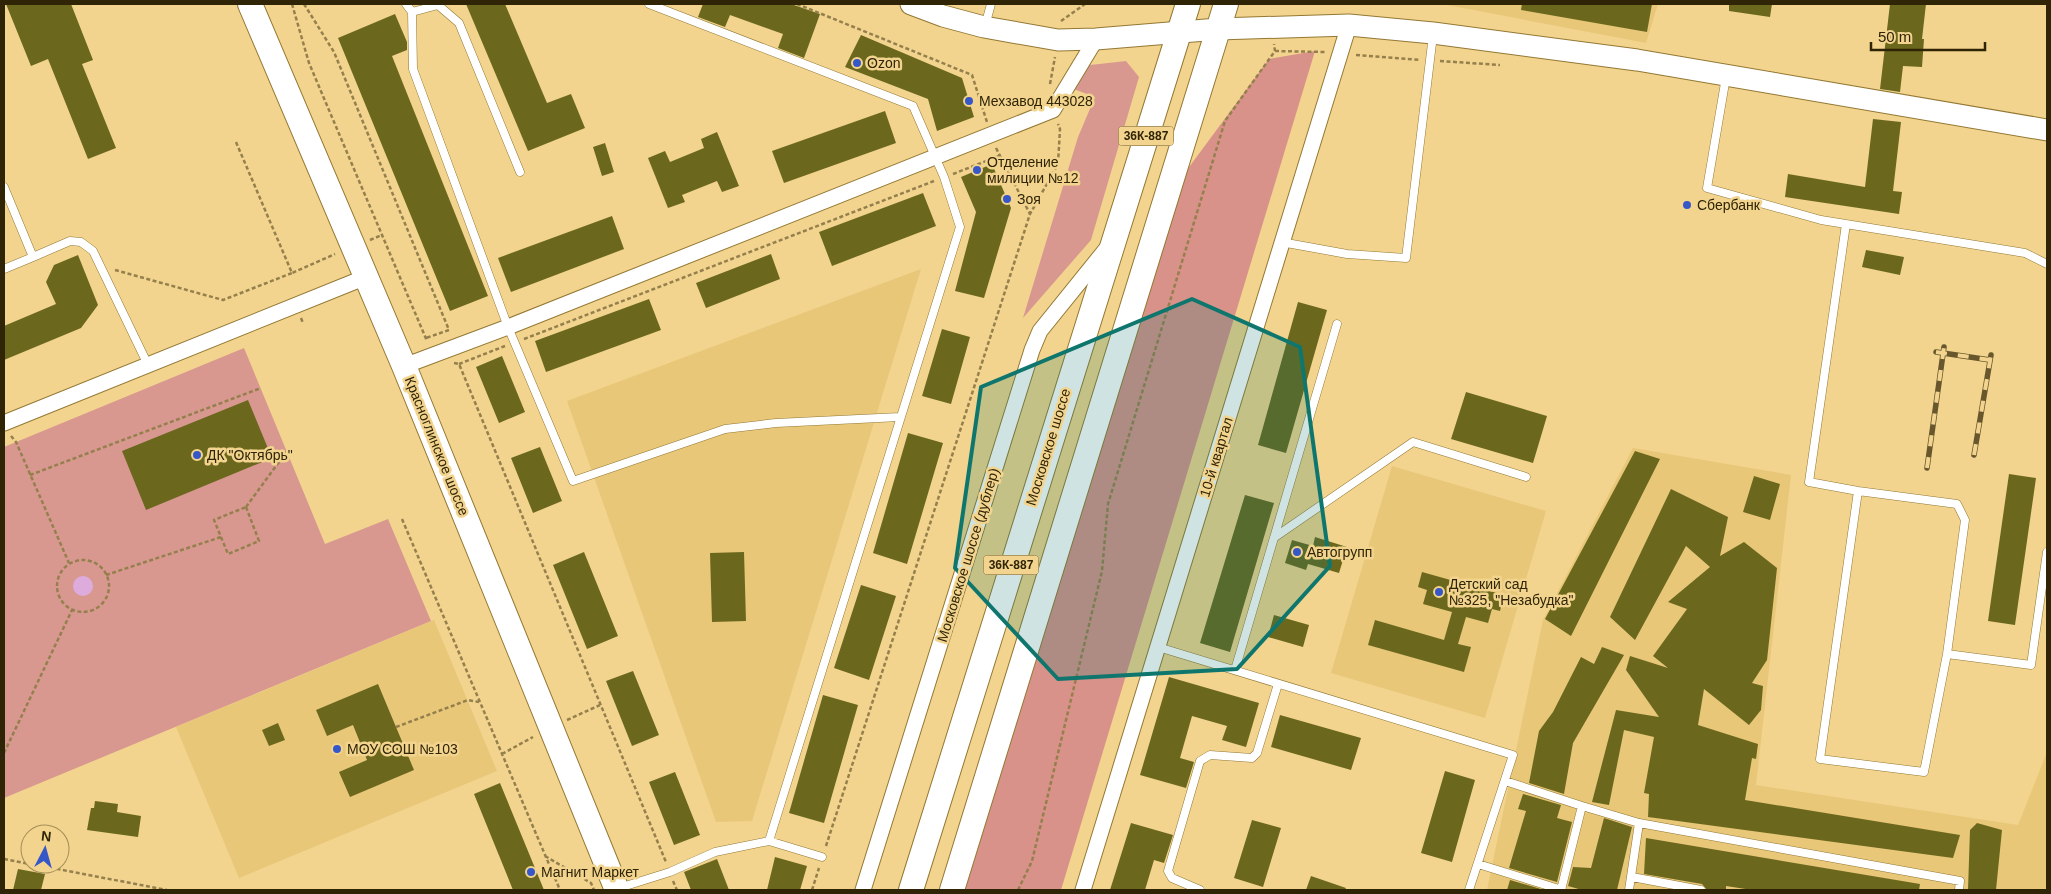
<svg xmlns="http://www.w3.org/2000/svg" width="2051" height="894" viewBox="0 0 2051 894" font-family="Arial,sans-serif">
	<rect width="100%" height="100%" fill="#f2d48e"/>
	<path fill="#e8c779" d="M1442 4H1658L1646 43Z
		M921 269 752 821 716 822 567 401Z
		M1633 448 1791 475 1756 785 2018 825 2047 752V890H1487L1543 620Z
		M1392 466 1546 511 1485 718 1331 673Z
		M434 620 497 771 239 878 176 727Z"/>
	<path fill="#d89890" d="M1126 61 1139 77 1091 240 1023 318 1078 137 1095 97 1068 87 1081 66Z
		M244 348 325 544 388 519 431 621 4 798V447Z"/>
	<path fill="#d89289" d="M1315 51 1061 890H952L1164 201 1269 59Z"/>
	<path fill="#ddacdc" d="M73 586a10 10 0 1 1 20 0a10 10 0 1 1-20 0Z"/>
	<path fill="#6b681e" d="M6 4H71L93 60 82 64 116 148 88 159 48 59 31 66Z
		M466 4H505L547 103 571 94 585 128 528 151Z
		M703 4H791L820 14 804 58 778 48 783 34 730 15 725 27 698 17Z
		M1522 4H1652L1647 32 1521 10Z
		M1729 4H1772L1770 17 1729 11Z
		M1890 4H1926L1922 39H1924L1922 67 1903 66 1900 92 1880 89Z
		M395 14 407 42V50L392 56 488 296 450 311 338 38Z
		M861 35 962 78 974 117 937 131 928 99 845 67Z
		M885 111 896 143 784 183 772 151Z
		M1873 119 1901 122 1893 191 1902 192 1899 214 1785 197 1788 174 1865 187Z
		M717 132 739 186 722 192 717 181 682 195 685 202 668 208 648 158 665 151 670 162 704 148 701 139Z
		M605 143 614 172 602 176 593 147Z
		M992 164 1011 208 984 298 955 291 976 212 961 177Z
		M923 193 936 226 832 266 819 232Z
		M612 216 624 249 511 292 498 258Z
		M1866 250 1904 257 1900 275 1862 267Z
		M771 254 780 279 706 308 696 283Z
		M78 255 98 305 81 328 4 360V326L56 304 46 282 54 265Z
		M649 299 661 330 546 372 535 341Z
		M1298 302 1327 310 1286 453 1258 445Z
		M942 329 970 337 951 404 922 396Z
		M502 356 525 412 499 423 476 367Z
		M1466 392 1547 416 1533 463 1451 439Z
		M248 400 272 458 146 510 122 451Z
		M908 433 943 443 907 564 873 553Z
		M540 447 562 501 533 513 511 458Z
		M1635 451 1660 459 1571 636 1545 619Z
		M2009 474 2036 478 2015 625 1988 621Z
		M1754 476 1780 484 1770 520 1743 512Z
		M1671 489 1728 517 1720 556 1744 542 1777 568 1767 660 1752 683 1763 686 1761 710 1749 725 1704 689 1698 725 1758 744 1756 759 1752 758 1745 800 1960 835 1953 858 1648 817 1649 794 1644 793 1654 737 1624 730 1609 805 1592 802 1616 710 1659 717 1626 670 1630 656 1668 668 1653 656 1687 609 1668 602 1710 567 1686 546 1635 640 1610 617Z
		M1245 495 1274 503 1230 652 1200 643Z
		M1315 537 1347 547 1339 573 1308 564 1306 570 1285 563 1292 540 1313 546Z
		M584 552 618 636 587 649 553 565Z
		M744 552 746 621 712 622 710 553Z
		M1422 572 1504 595 1500 611 1492 609 1488 623 1466 617 1458 644 1471 647 1464 672 1368 645 1375 620 1444 640 1452 612 1423 604 1427 590 1418 587Z
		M861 585 896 596 869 680 834 668Z
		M1274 615 1309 625 1303 647 1268 637Z
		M1602 647 1624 655 1573 743 1564 794 1529 783 1539 731 1553 712 1581 657 1594 664Z
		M633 671 659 735 632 746 606 681Z
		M1169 677 1259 703 1246 747 1222 740 1227 726 1192 716 1180 758 1194 762 1186 788 1140 775Z
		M378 684 414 770 350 797 339 772 367 760 353 725 327 736 316 710Z
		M823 695 858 705 824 823 789 813Z
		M1280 715 1361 738 1351 770 1271 747Z
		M278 723 285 740 269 746 262 730Z
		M1445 771 1475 780 1452 862 1421 853Z
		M675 772 700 835 674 845 649 782Z
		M500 783 544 890H513L474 794Z
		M1523 794 1561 805 1557 818 1572 822 1557 882 1509 868 1526 811 1518 809Z
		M95 801 118 804 117 812 141 816 138 837 87 830 91 808H94Z
		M1604 818 1632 827 1617 890H1582L1568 886 1573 867 1591 868Z
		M1252 820 1281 828 1263 887 1234 878Z
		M1131 823 1173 835 1164 863 1154 860 1145 890H1110Z
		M1977 823 2002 830 1996 890H1968L1970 830Z
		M1646 838 1920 884 1919 890H1752L1726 886V890H1707L1702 884 1644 874Z
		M775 857 807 866 800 890H767Z
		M717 859 729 890H691L684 872Z
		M18 869 45 874 41 890H13Z
		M1311 876 1346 888 1345 890H1306Z
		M1510 880 1544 890H1507Z"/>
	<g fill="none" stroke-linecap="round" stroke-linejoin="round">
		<g stroke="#937833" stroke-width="9">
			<path id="lane" d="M406 4 412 12 413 69 508 327 573 481 725 429 776 423 900 417
				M649 4 913 106 944 177 960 227 769 841
				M412 12 438 5 459 23 520 172
				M985 26 991 4
				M1726 77 1707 188 1821 220 2025 253 2047 264
				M4 187 33 257 4 269
				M1846 224 1809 482 1858 491 1957 504 1965 520 1947 654 2031 665 2047 552
				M1281 242 1347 254 1406 258 1433 35
				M33 257 70 241 81 242 93 251 148 365
				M1858 491 1820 759 1924 772 1947 654
				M1275 537 1413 442 1526 477
				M1158 647 1513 755 1469 890
				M1235 670 1337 324
				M1505 781 1582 806 1561 890
				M1582 806 1639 823 1960 881 1959 890
				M1478 864 1562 890
				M1632 877 1701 890
				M619 888 670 872 715 852 769 841 822 857
				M1200 890 1172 878 1168 871 1200 761 1210 755 1252 758 1257 753 1278 684
				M1629 890 1639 823"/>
		</g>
		<g stroke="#937833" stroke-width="17">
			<path id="street" d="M404 366 508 327 1053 110 1096 39
				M4 423 366 277
				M863 890 1032 350 1040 331 1107 248
				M1083 890 1349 25"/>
		</g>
		<g stroke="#937833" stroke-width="23">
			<path id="secondary" d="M911 4 943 16 984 27 1058 40 1096 39 1218 29 1349 25 1433 33 1637 60 2047 130"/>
		</g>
		<g stroke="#937833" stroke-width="26">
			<path id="primary" d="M250 4 404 366 617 890
				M911 890 1188 4
				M952 890C1045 595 1133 299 1226 4"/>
		</g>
		<path stroke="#95804d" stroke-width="2.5" stroke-dasharray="4 2.5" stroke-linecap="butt" d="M292 4 309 63 427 341
			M304 4 334 52 449 330 426 338
			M797 4 972 75 987 122
			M1061 21 1085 4
			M1275 51 1326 52
			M1356 55 1420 60
			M1440 61 1500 65
			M1050 84 1055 57
			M236 142 292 273 335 254
			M996 148 1030 214
			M953 174 999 156
			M370 240 382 235
			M115 270 223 300 292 273
			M301 318 303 323
			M524 339 934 181
			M454 363 459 364 666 862
			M459 364 505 346
			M11 436 16 442 69 563
			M30 475 261 388
			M246 507 259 541 228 554 214 520Z
			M246 507 287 451
			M402 519 560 890
			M57 586a26 26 0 1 1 52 0a26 26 0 1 1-52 0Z
			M106 575 221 537
			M567 720 600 705
			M396 727 468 700 479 702
			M4 753 72 610
			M502 754 533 737
			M826 846 1030 214 1058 164 1060 129 1058 124
			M545 856 591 883 594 890
			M4 859 30 864
			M31 864 167 890
			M673 881 677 890
			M812 890 819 868
			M1018 890 1032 861 1102 571 1108 504 1225 121 1275 51 1274 44"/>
		<use href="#lane" stroke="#fff" stroke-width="8"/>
		<use href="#street" stroke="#fff" stroke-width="15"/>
		<use href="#secondary" stroke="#fff" stroke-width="21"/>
		<use href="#primary" stroke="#fff" stroke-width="24"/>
		<g stroke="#68572d" stroke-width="5.5">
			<path id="rail" d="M1936 352 1990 360
				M1974 455 1991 355
				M1927 468 1944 347"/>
		</g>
		<use href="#rail" stroke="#f2d48e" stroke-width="4" stroke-dasharray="11" stroke-linecap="butt"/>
	</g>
	<path fill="#0f766e" fill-opacity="0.2" stroke="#0f766e" stroke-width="4" stroke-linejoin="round" d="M1192 299 1300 347 1330 566 1237 669 1058 679 955 568 981 387Z"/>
	<g fill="#3657c8" stroke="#f2d48e" stroke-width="2">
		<circle cx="857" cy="63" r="5"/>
		<circle cx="969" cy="101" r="5"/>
		<circle cx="977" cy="170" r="5"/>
		<circle cx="1007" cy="199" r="5"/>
		<circle cx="1687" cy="205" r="5"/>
		<circle cx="197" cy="455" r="5"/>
		<circle cx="1297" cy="552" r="5"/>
		<circle cx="1439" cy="592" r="5"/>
		<circle cx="337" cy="749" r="5"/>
		<circle cx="531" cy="872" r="5"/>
	</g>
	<g text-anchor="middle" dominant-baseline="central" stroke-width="5" stroke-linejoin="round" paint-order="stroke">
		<g fill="#f2d48e" stroke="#6a592f" stroke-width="1">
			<rect x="1118.5" y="126.5" width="55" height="19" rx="4"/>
			<rect x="983.5" y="555.5" width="55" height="19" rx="4"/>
		</g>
		<g font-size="12" font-weight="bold" fill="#2f2406">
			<text x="1146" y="136">36К-887</text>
			<text x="1011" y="565">36К-887</text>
		</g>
		<g font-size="14" fill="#2f2406" stroke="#f2d48e" text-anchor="start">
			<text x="867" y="63">Ozon</text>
			<text x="979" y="101">Мехзавод 443028</text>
			<text x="987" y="162">Отделение<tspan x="987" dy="16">милиции №12</tspan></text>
			<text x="1017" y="199">Зоя</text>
			<text x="1697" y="205">Сбербанк</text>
			<text x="207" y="455">ДК "Октябрь"</text>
			<text x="1307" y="552">Автогрупп</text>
			<text x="1449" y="584">Детский сад<tspan x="1449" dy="16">№325, "Незабудка"</tspan></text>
			<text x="347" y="749">МОУ СОШ №103</text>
			<text x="541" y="872">Магнит Маркет</text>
		</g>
		<g font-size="14" fill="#2f2406" stroke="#f2d48e">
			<text transform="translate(437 446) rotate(68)">Красноглинское шоссе</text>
			<text transform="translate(1048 447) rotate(-73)">Московское шоссе</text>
			<text transform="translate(1216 457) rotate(-73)">10-й квартал</text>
			<text transform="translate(968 555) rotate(-73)">Московское шоссе (дублер)</text>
		</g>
	</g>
	<rect width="2051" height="894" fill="none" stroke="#2f2406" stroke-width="10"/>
	<g transform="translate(45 849) rotate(6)"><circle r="24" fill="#f2d48e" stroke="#a48e58"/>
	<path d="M0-4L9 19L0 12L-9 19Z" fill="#3657c8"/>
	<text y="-8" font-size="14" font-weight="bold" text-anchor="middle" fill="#2f2406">N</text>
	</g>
	<path d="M1871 42v8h114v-8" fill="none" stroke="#2f2406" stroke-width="2.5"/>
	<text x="1878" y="42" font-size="15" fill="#2f2406" stroke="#f2d48e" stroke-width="4" paint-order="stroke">50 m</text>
</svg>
